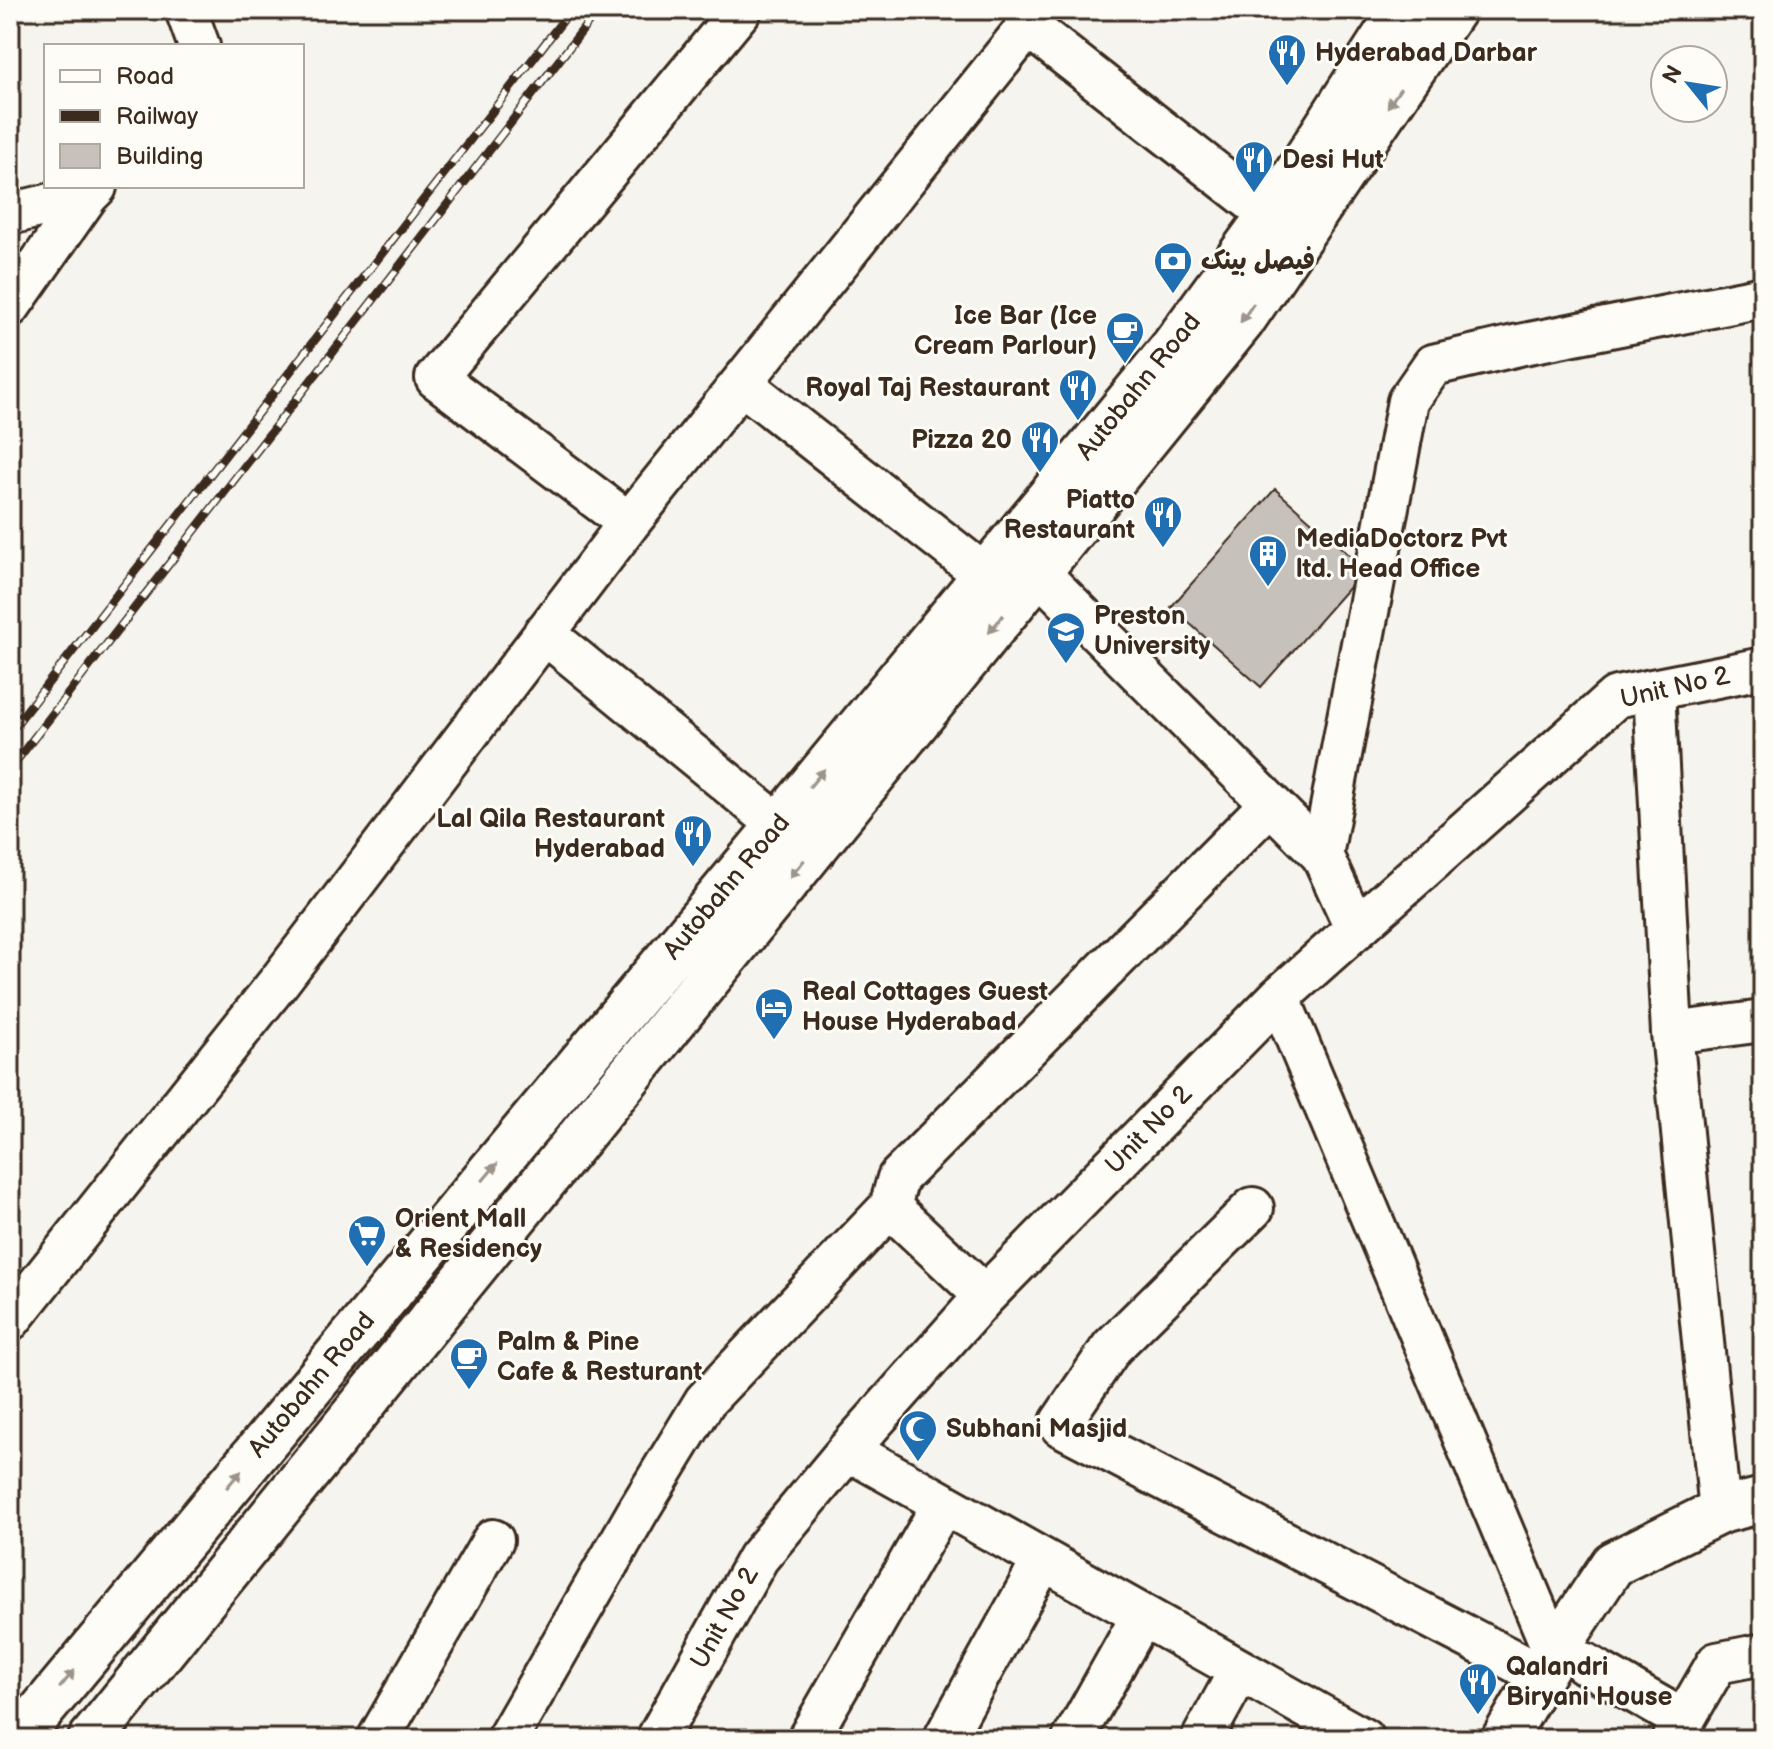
<svg xmlns="http://www.w3.org/2000/svg" width="1773" height="1749" viewBox="0 0 1773 1749" font-family="'Balsamiq Sans','Playpen Sans Arabic',sans-serif">
	<rect width="100%" height="100%" fill="#f5f4ee"/>
	<filter id="ink" filterUnits="userSpaceOnUse"><feTurbulence type="fractalNoise" baseFrequency=".0125" numOctaves="2"/><feDisplacementMap in="SourceGraphic" scale="16" xChannelSelector="R" yChannelSelector="G"/><feConvolveMatrix kernelMatrix="1 2 1 2 8 2 1 2 1" color-interpolation-filters="sRGB"/></filter>
	<g filter="url(#ink)">
		<path fill="#c7c1bb" stroke="#3b2a1e" stroke-width="2" d="M1275 489 1365 569 1261 687 1171 607Z"/>
		<g fill="none" stroke-linecap="round" stroke-linejoin="round">
			<g stroke="#3b2a1e" stroke-width="46">
				<path id="street" d="M186 10 199 46
					M741 10 436 378 629 523 1028 26 1270 215
					M10 214 88 195 96 187
					M10 306 88 195
					M742 384 985 575
					M1038 572 1322 855 1356 929
					M544 633 779 825
					M1654 690 1672 1033 1720 1511
					M1322 855 1408 401 1433 365 1519 345 1763 297
					M1279 997 1554 1653
					M1672 1033 1763 1021
					M1253 1208 1112 1347 1061 1422V1426L1541 1675
					M985 1296 890 1207 898 1178 1270 804
					M10 1320 278 983 629 523
					M848 1450 1363 1739
					M1584 1663 1683 1720
					M378 1739 493 1540
					M507 1739 638 1511 705 1401 890 1207
					M657 1739 758 1558 848 1450 985 1296 1279 997 1616 697 1763 668
					M808 1739 943 1504
					M944 1739 1043 1560
					M1073 1739 1142 1616
					M1202 1739 1240 1670
					M1673 1739 1717 1663 1763 1654"/>
			</g>
			<g stroke="#3b2a1e" stroke-width="50">
				<path id="secondary" d="M1504 1739 1554 1653 1613 1564 1720 1511 1763 1500"/>
			</g>
			<g stroke="#3b2a1e" stroke-width="50">
				<path id="highway" d="M18 1739 779 825 1171 350 1270 215 1402 10
					M91 1739 1242 321 1453 10"/>
			</g>
			<use href="#street" stroke="#fdfcf7" stroke-width="40"/>
			<use href="#secondary" stroke="#fdfcf7" stroke-width="44"/>
			<use href="#highway" stroke="#fdfcf7" stroke-width="44"/>
			<g stroke="#3b2a1e" stroke-width="9">
				<path id="rail" d="M10 732 571 10
					M10 769 598 10"/>
			</g>
			<use href="#rail" stroke="#fdfcf7" stroke-width="6" stroke-dasharray="18" stroke-linecap="butt"/>
		</g>
		<defs><path id="oneway-solid" d="M-6-.8H1V-3.2L6.5 0L1 3.2V.8H-6Z" transform="scale(2)"/></defs>
		<g fill="#9c938a">
			<use href="#oneway-solid" transform="translate(1394 98) rotate(124)"/>
			<use href="#oneway-solid" transform="translate(1247 313) rotate(125)"/>
			<use href="#oneway-solid" transform="translate(996 624) rotate(129)"/>
			<use href="#oneway-solid" transform="translate(817 778) rotate(-50)"/>
			<use href="#oneway-solid" transform="translate(797 869) rotate(129)"/>
			<use href="#oneway-solid" transform="translate(490 1172) rotate(-50)"/>
			<use href="#oneway-solid" transform="translate(234 1479) rotate(-50)"/>
			<use href="#oneway-solid" transform="translate(67 1679) rotate(-50)"/>
		</g>
	</g>
	<defs>
		<g id="restaurant-pin" transform="scale(2)"><path d="M0 17L-7.5 6A9.5 9.5 0 1 1 7.5 6Z" fill="#1f6fb2" stroke="#fdfcf7"/><path d="M-5-6h1v4h1v-4h1v4h1v-4h1v5L-1.5 .5V6h-2V.5L-5-1ZM5-6V6H3V1.5H1.5Q1.5-4 5-6Z" fill="#fff"/></g>
		<g id="bank-pin" transform="scale(2)"><path d="M0 17L-7.5 6A9.5 9.5 0 1 1 7.5 6Z" fill="#1f6fb2" stroke="#fdfcf7"/><path d="M-6-4H6V4H-6ZM0-2.3a2.3 2.3 0 1 0 0 4.6a2.3 2.3 0 1 0 0-4.6Z" fill="#fff"/></g>
		<g id="cafe-pin" transform="scale(2)"><path d="M0 17L-7.5 6A9.5 9.5 0 1 1 7.5 6Z" fill="#1f6fb2" stroke="#fdfcf7"/><path d="M-5.5-4.5H6V0H3Q3 3.5 0 3.5H-2.5Q-5.5 3.5-5.5 0ZM3-3.2v2h1.7v-2ZM-6 4.5H4V6H-6Z" fill="#fff"/></g>
		<g id="building-pin" transform="scale(2)"><path d="M0 17L-7.5 6A9.5 9.5 0 1 1 7.5 6Z" fill="#1f6fb2" stroke="#fdfcf7"/><path d="M-4-6H4V6H1V3H-1V6H-4ZM-2.5-4.3h1.7v1.8h-1.7ZM.8-4.3h1.7v1.8H.8ZM-2.5-1h1.7V.8h-1.7ZM.8-1h1.7V.8H.8Z" fill="#fff"/></g>
		<g id="university-pin" transform="scale(2)"><path d="M0 17L-7.5 6A9.5 9.5 0 1 1 7.5 6Z" fill="#1f6fb2" stroke="#fdfcf7"/><path d="M0-5L7-2L0 1L-7-2ZM-4 1L0 2.5L4 1V4Q0 6-4 4Z" fill="#fff"/></g>
		<g id="hotel-pin" transform="scale(2)"><path d="M0 17L-7.5 6A9.5 9.5 0 1 1 7.5 6Z" fill="#1f6fb2" stroke="#fdfcf7"/><path d="M-6-4.5h1.5V1H6V5H4.5V3h-9V5H-6ZM-4 0a1.8 1.8 0 1 1 3.6 0ZM.5 0V-2.5h3Q6-2.5 6 0Z" fill="#fff"/></g>
		<g id="supermarket-pin" transform="scale(2)"><path d="M0 17L-7.5 6A9.5 9.5 0 1 1 7.5 6Z" fill="#1f6fb2" stroke="#fdfcf7"/><path d="M-6-5.5h2.5l.6 2H6L4.5 2H-2.5L-4.4-4H-6ZM-1.5 3.2a1.3 1.3 0 1 0 .1 0ZM3 3.2a1.3 1.3 0 1 0 .1 0Z" fill="#fff"/></g>
		<g id="mosque-pin" transform="scale(2)"><path d="M0 17L-7.5 6A9.5 9.5 0 1 1 7.5 6Z" fill="#1f6fb2" stroke="#fdfcf7"/><path d="M3.5-4.9A6 6 0 1 0 3.5 4.9A5 5 0 1 1 3.5-4.9Z" fill="#fff"/></g>
	</defs>
	<g fill-rule="evenodd">
		<use href="#restaurant-pin" x="1287" y="53"/>
		<use href="#restaurant-pin" x="1254" y="160"/>
		<use href="#bank-pin" x="1173" y="261"/>
		<use href="#cafe-pin" x="1125" y="331"/>
		<use href="#restaurant-pin" x="1078" y="388"/>
		<use href="#restaurant-pin" x="1040" y="440"/>
		<use href="#restaurant-pin" x="1163" y="515"/>
		<use href="#building-pin" x="1268" y="554"/>
		<use href="#university-pin" x="1066" y="631"/>
		<use href="#restaurant-pin" x="693" y="834"/>
		<use href="#hotel-pin" x="774" y="1007"/>
		<use href="#supermarket-pin" x="367" y="1234"/>
		<use href="#cafe-pin" x="469" y="1357"/>
		<use href="#mosque-pin" x="918" y="1429"/>
		<use href="#restaurant-pin" x="1478" y="1682"/>
	</g>
	<g text-anchor="middle" dominant-baseline="central" stroke-width="6" stroke-linejoin="round" paint-order="stroke">
		<g font-size="26" font-weight="bold" fill="#3b2a1e" stroke="#fdfcf7" text-anchor="start">
			<text x="1315" y="53">Hyderabad Darbar</text>
			<text x="1282" y="160">Desi Hut</text>
			<text x="1201" y="261">فیصل بینک</text>
			<text x="1097" y="316" text-anchor="end">Ice Bar (Ice<tspan x="1097" dy="30">Cream Parlour)</tspan></text>
			<text x="1050" y="388" text-anchor="end">Royal Taj Restaurant</text>
			<text x="1012" y="440" text-anchor="end">Pizza 20</text>
			<text x="1135" y="500" text-anchor="end">Piatto<tspan x="1135" dy="30">Restaurant</tspan></text>
			<text x="1296" y="539">MediaDoctorz Pvt<tspan x="1296" dy="30">ltd. Head Office</tspan></text>
			<text x="1094" y="616">Preston<tspan x="1094" dy="30">University</tspan></text>
			<text x="665" y="819" text-anchor="end">Lal Qila Restaurant<tspan x="665" dy="30">Hyderabad</tspan></text>
			<text x="802" y="992">Real Cottages Guest<tspan x="802" dy="30">House Hyderabad</tspan></text>
			<text x="395" y="1219">Orient Mall<tspan x="395" dy="30">&amp; Residency</tspan></text>
			<text x="497" y="1342">Palm &amp; Pine<tspan x="497" dy="30">Cafe &amp; Resturant</tspan></text>
			<text x="946" y="1429">Subhani Masjid</text>
			<text x="1506" y="1667">Qalandri<tspan x="1506" dy="30">Biryani House</tspan></text>
		</g>
		<g font-size="26" fill="#3b2a1e" stroke="#fdfcf7">
			<text transform="translate(1139 387) rotate(-51)">Autobahn Road</text>
			<text transform="translate(1675 688) rotate(-13)">Unit No 2</text>
			<text transform="translate(727 887) rotate(-50)">Autobahn Road</text>
			<text transform="translate(1149 1130) rotate(-46)">Unit No 2</text>
			<text transform="translate(312 1385) rotate(-50)">Autobahn Road</text>
			<text transform="translate(725 1618) rotate(-61)">Unit No 2</text>
		</g>
	</g>
	<rect width="1773" height="1749" fill="none" stroke="#fdfcf7" stroke-width="40"/>
	<rect x="20" y="20" width="1733" height="1709" fill="none" stroke="#3b2a1e" stroke-width="3" filter="url(#ink)"/>
	<rect x="44" y="44" width="260" height="144" fill="#fdfcf7" stroke="#afa8a0" stroke-width="2"/>
	<rect x="60" y="70" width="40" height="12" fill="#fdfcf7" stroke="#afa8a0" stroke-width="2"/>
	<text x="116" y="84" font-size="24" fill="#3b2a1e">Road</text>
	<rect x="60" y="110" width="40" height="12" fill="#3b2a1e" stroke="#afa8a0" stroke-width="2"/>
	<text x="116" y="124" font-size="24" fill="#3b2a1e">Railway</text>
	<rect x="60" y="144" width="40" height="24" fill="#c7c1bb" stroke="#afa8a0" stroke-width="2"/>
	<text x="116" y="164" font-size="24" fill="#3b2a1e">Building</text>
	<g transform="translate(1689 84) rotate(300)"><circle r="38" fill="#fdfcf7" stroke="#afa8a0" stroke-width="2"/>
	<path d="M0-6L14 30L0 20L-14 30Z" fill="#1f6fb2"/>
	<text y="-12" font-size="22" font-weight="bold" text-anchor="middle" fill="#3b2a1e">N</text>
	</g>
</svg>
